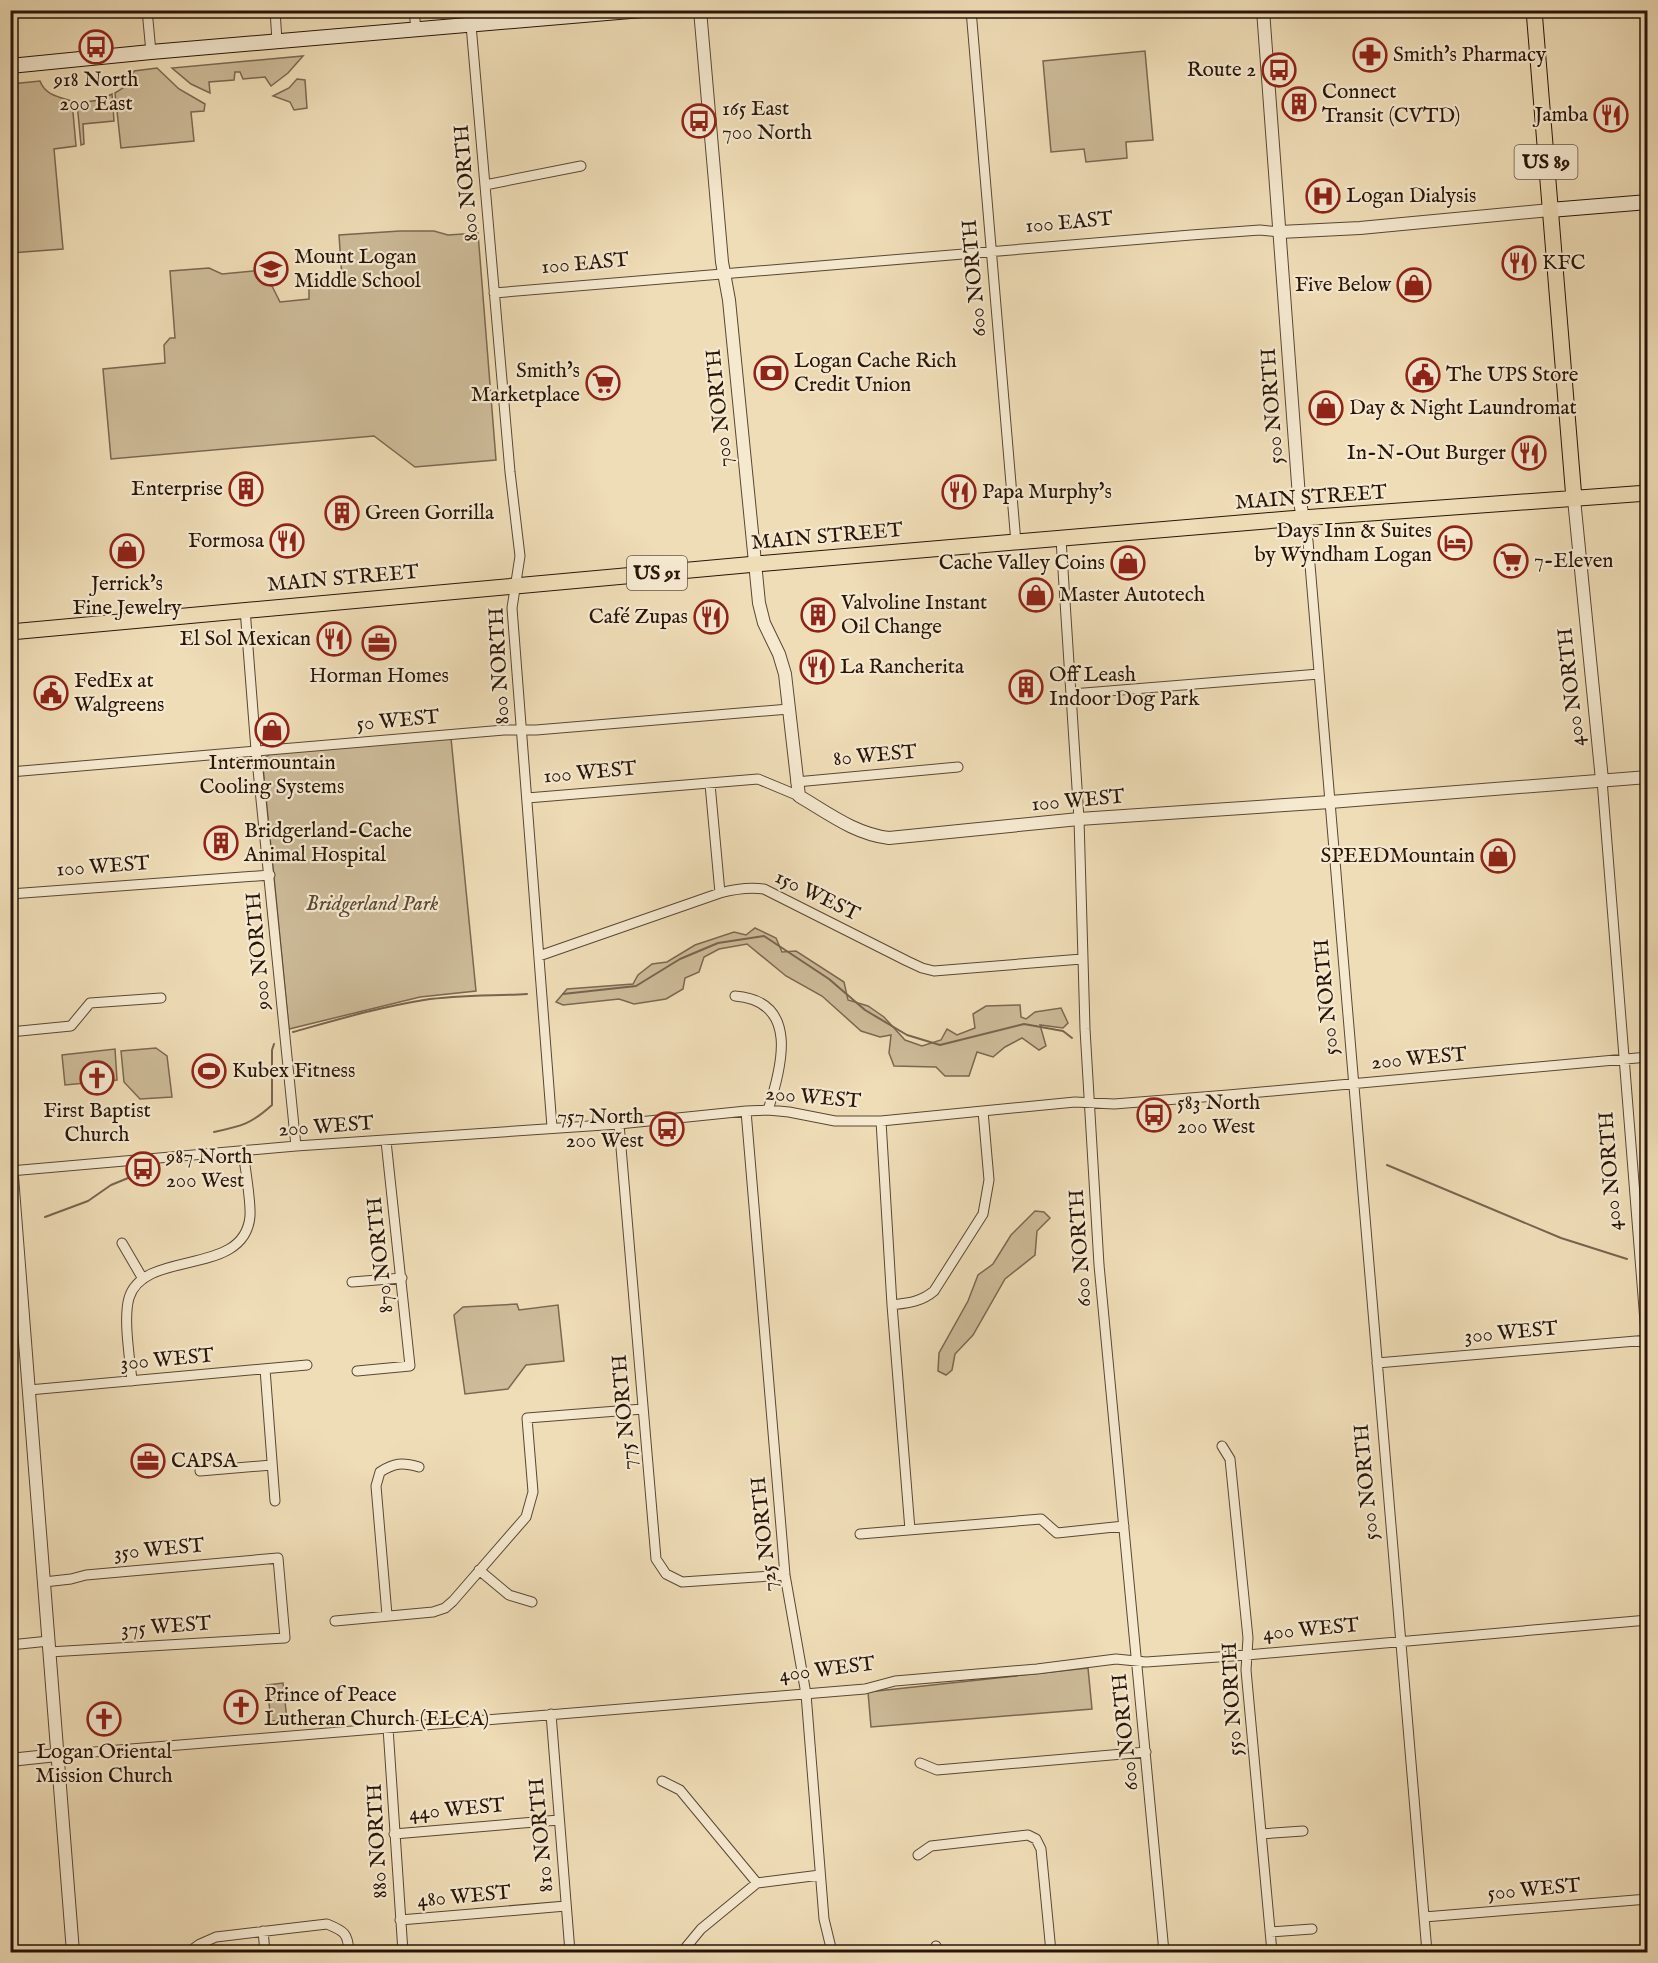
<svg xmlns="http://www.w3.org/2000/svg" width="1658" height="1963" viewBox="0 0 1658 1963" font-family="'IM FELL English',serif">
	<rect width="100%" height="100%" fill="#efddb7"/>
	<filter id="stains"><feTurbulence type="fractalNoise" baseFrequency=".00333" numOctaves="4"/><feColorMatrix values="0 0 0 0 .2 0 0 0 0 .09 0 0 0 0 .02 0 0 0 .5 -.17"/></filter>
	<radialGradient id="worn" r=".72"><stop offset=".6" stop-color="#630" stop-opacity="0"/><stop offset="1" stop-color="#630" stop-opacity=".3"/></radialGradient>
	<path fill="#cdbb99" stroke="#7a6851" stroke-width="1.5" d="M1145 51 1153 140 1126 142 1127 158 1086 162 1084 149 1051 152 1043 61Z
		M303 56 288 73 271 86 265 77 243 79 240 72H235L234 80 209 82 210 93 191 84 172 68Z
		M157 68 179 89 205 104 204 111 191 112 194 141 121 148 115 93C125 87 131 83 134 71Z
		M297 79 305 80 307 108 294 110 290 102 273 96 289 88Z
		M40 81C45 95 59 97 72 101L76 146 54 149 63 249 11 253V84Z
		M112 94 114 121 83 124 84 144 81 145 77 103 100 100Z
		M400 231H434L448 235 478 233 496 460 415 467 374 436 111 459 103 369 165 363 164 345 170 338H175L170 271 209 268 222 274 264 270 280 302 309 299V285L313 281 342 278 339 235Z
		M451 738 476 991 420 997 289 1029 263 767 265 758 270 754Z
		M755 928 776 938 782 952 796 951 844 982 848 1000 868 1006 884 1017 905 1040 922 1046 941 1040 947 1029 957 1035 975 1028 973 1014 986 1006 1020 1005 1021 1017 1026 1019 1035 1012 1061 1008 1068 1023 1063 1028 1040 1025 1046 1046 1039 1050 1022 1038 1005 1047 993 1057 977 1052 969 1076H945L936 1067 894 1066 889 1053 891 1035 880 1037 861 1031 822 996 786 976 747 944 719 949 704 957 699 972 685 978 683 989 666 999 634 1004 619 999 563 1005 556 1002 567 989 633 984 638 975 652 964 667 962 695 945 734 932 746 935Z
		M156 1048 167 1056 172 1097 140 1099 124 1082 121 1051Z
		M115 1049 117 1080 65 1085 62 1055Z
		M1035 1211 1044 1212 1050 1218 1037 1231 1035 1255 1005 1279 973 1335 955 1354 952 1370 946 1375 938 1371 939 1353 968 1301 978 1275 993 1264 1011 1235Z
		M517 1304 519 1310 558 1305 564 1361 526 1365 508 1389 465 1394 454 1315 463 1307Z
		M1088 1668 1092 1709 871 1727 868 1692Z
		M283 1683 287 1720 271 1721 267 1685Z"/>
	<g fill="none" stroke-linecap="round" stroke-linejoin="round">
		<path stroke="#77644e" stroke-width="2" d="M563 994 636 986 680 959 718 943 764 936 829 979 865 1010 907 1035 940 1045 1024 1024 1063 1031 1072 1038
			M293 1032C336 1020 380 1007 424 1000 458 995 493 996 527 994
			M214 1132C242 1126 251 1124 272 1105V1050L274 1044
			M1387 1165 1561 1238 1627 1259
			M45 1217 88 1201 111 1185 138 1174"/>
		<g stroke="#5a4734" stroke-width="11">
			<path id="minor" d="M147 10 151 52
				M275 10 277 41
				M414 10 416 30
				M971 10 1016 543
				M471 25 510 472 520 556 512 608 552 1127
				M485 185 581 166
				M494 293 1191 235 1260 230 1280 232
				M1303 518 1308 541 1427 1952
				M1061 539 1079 819 1085 1029 1099 1265 1164 1952
				M245 609 256 750 296 1146
				M1072 694 1319 674
				M10 772 504 730H536L789 709
				M1602 780 1648 1359
				M796 782 958 767
				M710 784 720 893
				M527 798 758 779 799 796
				M10 894 270 875
				M539 956 720 893C735 889 748 887 764 889L907 961 922 968 934 971 1082 959
				M735 996C800 1001 782 1067 768 1110
				M10 1032 71 1026 90 1003 161 998
				M746 1111 785 1575 806 1694 824 1919 832 1952
				M881 1121 892 1305 910 1530
				M619 1124 656 1559 666 1574 682 1582 785 1575
				M10 1171 296 1146 619 1124 746 1111 768 1110 789 1112 835 1121H881L1075 1102 1114 1104 1228 1095 1648 1057
				M122 1243 143 1279
				M352 1282 402 1278
				M892 1305C908 1303 921 1302 934 1291L983 1214 989 1180 983 1111
				M1377 1363 1648 1340
				M265 1369 275 1501
				M357 1371 410 1366 386 1141
				M132 1381C130 1359 123 1319 129 1298 144 1248 245 1278 250 1216 251 1200 245 1168 243 1151
				M29 1390 307 1365
				M1222 1446 1230 1459 1248 1638 1246 1670 1272 1952
				M200 1471 272 1465
				M860 1534 1041 1519 1057 1533 1124 1526
				M479 1570 509 1595 532 1602
				M44 1582 71 1579 86 1575 278 1558 285 1638 49 1652
				M387 1615 376 1486 380 1472C394 1463 402 1462 419 1467
				M335 1621 433 1612 445 1608 453 1601 526 1517 533 1492 527 1418 643 1409
				M10 1645 49 1641
				M551 1714 570 1952
				M388 1728 403 1952
				M57 1755 865 1689 895 1681 1037 1669 1116 1659 1146 1662 1247 1655 1648 1620
				M920 1763 937 1770 1146 1752
				M662 1781 680 1790 757 1883
				M394 1834 559 1820
				M1261 1834 1303 1831
				M918 1855 931 1846 1028 1835 1036 1839 1041 1849 1051 1952
				M1424 1917 1648 1899
				M400 1920 566 1906
				M263 1931 265 1952
				M1270 1932 1312 1929
				M936 1946 937 1952
				M189 1952 200 1944 216 1937 327 1924C344 1931 348 1933 349 1952
				M682 1952 701 1929 757 1883 820 1875"/>
		</g>
		<g stroke="#5a4734" stroke-width="14">
			<path id="tertiary" d="M700 10 722 262 729 300 759 603 764 623 779 654 785 674 799 796C828 813 855 834 889 838L1079 819 1330 802 1648 777
				M1263 10 1299 497 1303 518
				M1280 232 1360 228 1550 210
				M1574 499 1602 780
				M10 1151 73 1952
				M10 1760 57 1755"/>
		</g>
		<g stroke="#281509" stroke-width="16">
			<path id="secondary" d="M10 66 151 52 642 10
				M1550 210 1648 202"/>
		</g>
		<g stroke="#281509" stroke-width="17">
			<path id="primary" d="M1534 10 1574 499
				M10 632 756 564 1288 519 1648 493"/>
		</g>
		<use href="#minor" stroke="#f5e9d0" stroke-width="9"/>
		<use href="#tertiary" stroke="#f5e9d0" stroke-width="12"/>
		<use href="#secondary" stroke="#f5e9d0" stroke-width="14"/>
		<use href="#primary" stroke="#efddb7" stroke-width="15"/>
	</g>
	<defs>
		<g id="bus-ring" transform="scale(1.725)"><circle r="9.5" fill="#f5e9d0" stroke="#8f2418" stroke-width="1.5"/><path d="M-5-6H5V4H4V6H2V4H-2V6H-4V4H-5ZM-3.5-4V0h7V-4ZM-3.5 1.2v1.5H-2V1.2ZM2 1.2v1.5H3.5V1.2Z" fill="#8f2418"/></g>
		<g id="pharmacy-ring" transform="scale(1.725)"><circle r="9.5" fill="#f5e9d0" stroke="#8f2418" stroke-width="1.5"/><path d="M-2-6h4v4h4v4h-4v4h-4v-4h-4v-4h4Z" fill="#8f2418"/></g>
		<g id="building-ring" transform="scale(1.725)"><circle r="9.5" fill="#f5e9d0" stroke="#8f2418" stroke-width="1.5"/><path d="M-4-6H4V6H1V3H-1V6H-4ZM-2.5-4.3h1.7v1.8h-1.7ZM.8-4.3h1.7v1.8H.8ZM-2.5-1h1.7V.8h-1.7ZM.8-1h1.7V.8H.8Z" fill="#8f2418"/></g>
		<g id="restaurant-ring" transform="scale(1.725)"><circle r="9.5" fill="#f5e9d0" stroke="#8f2418" stroke-width="1.5"/><path d="M-5-6h1v4h1v-4h1v4h1v-4h1v5L-1.5 .5V6h-2V.5L-5-1ZM5-6V6H3V1.5H1.5Q1.5-4 5-6Z" fill="#8f2418"/></g>
		<g id="hospital-ring" transform="scale(1.725)"><circle r="9.5" fill="#f5e9d0" stroke="#8f2418" stroke-width="1.5"/><path d="M-5-5h3v3.5h4V-5h3V5h-3V1.5h-4V5h-3Z" fill="#8f2418"/></g>
		<g id="school-ring" transform="scale(1.725)"><circle r="9.5" fill="#f5e9d0" stroke="#8f2418" stroke-width="1.5"/><path d="M0-5L7-2L0 1L-7-2ZM-4 1L0 2.5L4 1V4Q0 6-4 4Z" fill="#8f2418"/></g>
		<g id="shop-ring" transform="scale(1.725)"><circle r="9.5" fill="#f5e9d0" stroke="#8f2418" stroke-width="1.5"/><path d="M-5-2.5h2.3a2.7 3.5 0 0 1 5.4 0H5L5.5 6h-11ZM-1.5-2.5h3a1.5 2.3 0 0 0-3 0Z" fill="#8f2418"/></g>
		<g id="bank-ring" transform="scale(1.725)"><circle r="9.5" fill="#f5e9d0" stroke="#8f2418" stroke-width="1.5"/><path d="M-6-4H6V4H-6ZM0-2.3a2.3 2.3 0 1 0 0 4.6a2.3 2.3 0 1 0 0-4.6Z" fill="#8f2418"/></g>
		<g id="civic-ring" transform="scale(1.725)"><circle r="9.5" fill="#f5e9d0" stroke="#8f2418" stroke-width="1.5"/><path d="M-.6-6.5H3V-4.5H.6V-3L4-1V1h2V6H-6V1h2V-1L-.6-3ZM-1.2 2.5V6h2.4V2.5Z" fill="#8f2418"/></g>
		<g id="supermarket-ring" transform="scale(1.725)"><circle r="9.5" fill="#f5e9d0" stroke="#8f2418" stroke-width="1.5"/><path d="M-6-5.5h2.5l.6 2H6L4.5 2H-2.5L-4.4-4H-6ZM-1.5 3.2a1.3 1.3 0 1 0 .1 0ZM3 3.2a1.3 1.3 0 1 0 .1 0Z" fill="#8f2418"/></g>
		<g id="hotel-ring" transform="scale(1.725)"><circle r="9.5" fill="#f5e9d0" stroke="#8f2418" stroke-width="1.5"/><path d="M-6-4.5h1.5V1H6V5H4.5V3h-9V5H-6ZM-4 0a1.8 1.8 0 1 1 3.6 0ZM.5 0V-2.5h3Q6-2.5 6 0Z" fill="#8f2418"/></g>
		<g id="office-ring" transform="scale(1.725)"><circle r="9.5" fill="#f5e9d0" stroke="#8f2418" stroke-width="1.5"/><path d="M-6-3h4V-5.5h4V-3h4V5H-6ZM-1-4.5V-3h2v-1.5ZM-6 0V1H6V0Z" fill="#8f2418"/></g>
		<g id="stadium-ring" transform="scale(1.725)"><circle r="9.5" fill="#f5e9d0" stroke="#8f2418" stroke-width="1.5"/><path d="M0-5a6.5 5 0 1 0 0 10a6.5 5 0 1 0 0-10ZM-3.5-1.8h7v3.6h-7Z" fill="#8f2418"/></g>
		<g id="church-ring" transform="scale(1.725)"><circle r="9.5" fill="#f5e9d0" stroke="#8f2418" stroke-width="1.5"/><path d="M-1.2-6h2.4v3.5h3.3v2.4h-3.3V6h-2.4V-.1h-3.3v-2.4h3.3Z" fill="#8f2418"/></g>
	</defs>
	<g fill-rule="evenodd">
		<use href="#bus-ring" x="96" y="47"/>
		<use href="#pharmacy-ring" x="1370" y="55"/>
		<use href="#bus-ring" x="1279" y="70"/>
		<use href="#building-ring" x="1299" y="104"/>
		<use href="#restaurant-ring" x="1611" y="115"/>
		<use href="#bus-ring" x="699" y="121"/>
		<use href="#hospital-ring" x="1323" y="196"/>
		<use href="#restaurant-ring" x="1519" y="263"/>
		<use href="#school-ring" x="271" y="269"/>
		<use href="#shop-ring" x="1414" y="285"/>
		<use href="#bank-ring" x="771" y="373"/>
		<use href="#civic-ring" x="1423" y="375"/>
		<use href="#supermarket-ring" x="603" y="383"/>
		<use href="#shop-ring" x="1326" y="408"/>
		<use href="#restaurant-ring" x="1529" y="453"/>
		<use href="#building-ring" x="246" y="489"/>
		<use href="#restaurant-ring" x="959" y="492"/>
		<use href="#building-ring" x="342" y="513"/>
		<use href="#restaurant-ring" x="287" y="541"/>
		<use href="#hotel-ring" x="1455" y="543"/>
		<use href="#shop-ring" x="127" y="551"/>
		<use href="#supermarket-ring" x="1511" y="561"/>
		<use href="#shop-ring" x="1128" y="563"/>
		<use href="#shop-ring" x="1036" y="595"/>
		<use href="#building-ring" x="818" y="615"/>
		<use href="#restaurant-ring" x="711" y="617"/>
		<use href="#restaurant-ring" x="334" y="639"/>
		<use href="#office-ring" x="379" y="643"/>
		<use href="#restaurant-ring" x="817" y="667"/>
		<use href="#building-ring" x="1026" y="687"/>
		<use href="#civic-ring" x="51" y="693"/>
		<use href="#shop-ring" x="272" y="730"/>
		<use href="#building-ring" x="221" y="843"/>
		<use href="#shop-ring" x="1498" y="856"/>
		<use href="#stadium-ring" x="209" y="1071"/>
		<use href="#church-ring" x="97" y="1078"/>
		<use href="#bus-ring" x="1154" y="1115"/>
		<use href="#bus-ring" x="667" y="1129"/>
		<use href="#bus-ring" x="143" y="1169"/>
		<use href="#office-ring" x="148" y="1461"/>
		<use href="#church-ring" x="241" y="1707"/>
		<use href="#church-ring" x="104" y="1719"/>
	</g>
	<g text-anchor="middle" dominant-baseline="central" stroke-width="4.5" stroke-linejoin="round" paint-order="stroke">
		<g fill="#f5e9d0" stroke="#665545" stroke-width="1.5">
			<rect x="1514.5" y="145" width="63" height="34" rx="4.5"/>
			<rect x="627" y="556" width="60" height="34" rx="4.5"/>
		</g>
		<g font-size="20" font-weight="bold" fill="#281509">
			<text x="1546" y="162">US 89</text>
			<text x="657" y="573">US 91</text>
		</g>
		<g font-size="21" fill="#281509" stroke="#f5e9d0" text-anchor="start">
			<text x="1393" y="55">Smith's Pharmacy</text>
			<text x="1256" y="70" text-anchor="end">Route 2</text>
			<text x="96" y="80" text-anchor="middle">918 North<tspan x="96" dy="24">200 East</tspan></text>
			<text x="1322" y="92">Connect<tspan x="1322" dy="24">Transit (CVTD)</tspan></text>
			<text x="722" y="109">165 East<tspan x="722" dy="24">700 North</tspan></text>
			<text x="1588" y="115" text-anchor="end">Jamba</text>
			<text x="1346" y="196">Logan Dialysis</text>
			<text x="294" y="257">Mount Logan<tspan x="294" dy="24">Middle School</tspan></text>
			<text x="1542" y="263">KFC</text>
			<text x="1391" y="285" text-anchor="end">Five Below</text>
			<text x="794" y="361">Logan Cache Rich<tspan x="794" dy="24">Credit Union</tspan></text>
			<text x="580" y="371" text-anchor="end">Smith's<tspan x="580" dy="24">Marketplace</tspan></text>
			<text x="1446" y="375">The UPS Store</text>
			<text x="1349" y="408">Day &amp; Night Laundromat</text>
			<text x="1506" y="453" text-anchor="end">In-N-Out Burger</text>
			<text x="223" y="489" text-anchor="end">Enterprise</text>
			<text x="982" y="492">Papa Murphy's</text>
			<text x="365" y="513">Green Gorrilla</text>
			<text x="1432" y="531" text-anchor="end">Days Inn &amp; Suites<tspan x="1432" dy="24">by Wyndham Logan</tspan></text>
			<text x="264" y="541" text-anchor="end">Formosa</text>
			<text x="1534" y="561">7-Eleven</text>
			<text x="1105" y="563" text-anchor="end">Cache Valley Coins</text>
			<text x="127" y="584" text-anchor="middle">Jerrick's<tspan x="127" dy="24">Fine Jewelry</tspan></text>
			<text x="1059" y="595">Master Autotech</text>
			<text x="841" y="603">Valvoline Instant<tspan x="841" dy="24">Oil Change</tspan></text>
			<text x="688" y="617" text-anchor="end">Café Zupas</text>
			<text x="311" y="639" text-anchor="end">El Sol Mexican</text>
			<text x="840" y="667">La Rancherita</text>
			<text x="1049" y="675">Off Leash<tspan x="1049" dy="24">Indoor Dog Park</tspan></text>
			<text x="379" y="676" text-anchor="middle">Horman Homes</text>
			<text x="74" y="681">FedEx at<tspan x="74" dy="24">Walgreens</tspan></text>
			<text x="272" y="763" text-anchor="middle">Intermountain<tspan x="272" dy="24">Cooling Systems</tspan></text>
			<text x="244" y="831">Bridgerland-Cache<tspan x="244" dy="24">Animal Hospital</tspan></text>
			<text x="1475" y="856" text-anchor="end">SPEEDMountain</text>
			<text x="232" y="1071">Kubex Fitness</text>
			<text x="1177" y="1103">583 North<tspan x="1177" dy="24">200 West</tspan></text>
			<text x="97" y="1111" text-anchor="middle">First Baptist<tspan x="97" dy="24">Church</tspan></text>
			<text x="644" y="1117" text-anchor="end">757 North<tspan x="644" dy="24">200 West</tspan></text>
			<text x="166" y="1157">987 North<tspan x="166" dy="24">200 West</tspan></text>
			<text x="171" y="1461">CAPSA</text>
			<text x="264" y="1695">Prince of Peace<tspan x="264" dy="24">Lutheran Church (ELCA)</tspan></text>
			<text x="104" y="1752" text-anchor="middle">Logan Oriental<tspan x="104" dy="24">Mission Church</tspan></text>
		</g>
		<g font-size="21" fill="#281509" stroke="#f5e9d0">
			<text transform="translate(467 183) rotate(-95)">800 NORTH</text>
			<text transform="translate(1069 223) rotate(-5)">100 EAST</text>
			<text transform="translate(585 264) rotate(-5)">100 EAST</text>
			<text transform="translate(975 278) rotate(-95)">600 NORTH</text>
			<text transform="translate(1273 406) rotate(-94)">500 NORTH</text>
			<text transform="translate(720 408) rotate(-96)">700 NORTH</text>
			<text transform="translate(1311 498) rotate(-4)">MAIN STREET</text>
			<text transform="translate(827 537) rotate(-5)">MAIN STREET</text>
			<text transform="translate(343 579) rotate(-5)">MAIN STREET</text>
			<text transform="translate(500 666) rotate(-93)">800 NORTH</text>
			<text transform="translate(1572 687) rotate(-96)">400 NORTH</text>
			<text transform="translate(398 721) rotate(-5)">50 WEST</text>
			<text transform="translate(875 756) rotate(-5)">80 WEST</text>
			<text transform="translate(590 773) rotate(-5)">100 WEST</text>
			<text transform="translate(1078 801) rotate(-5)">100 WEST</text>
			<text transform="translate(103 867) rotate(-4)">100 WEST</text>
			<text transform="translate(817 896) rotate(26)">150 WEST</text>
			<text transform="translate(259 951) rotate(-95)">900 NORTH</text>
			<text transform="translate(1327 997) rotate(-95)">500 NORTH</text>
			<text transform="translate(1419 1059) rotate(-5)">200 WEST</text>
			<text transform="translate(813 1098) rotate(5)">200 WEST</text>
			<text transform="translate(326 1127) rotate(-4)">200 WEST</text>
			<text transform="translate(1611 1171) rotate(-94)">400 NORTH</text>
			<text transform="translate(1081 1248) rotate(-94)">600 NORTH</text>
			<text transform="translate(381 1255) rotate(-96)">870 NORTH</text>
			<text transform="translate(1511 1333) rotate(-5)">300 WEST</text>
			<text transform="translate(167 1360) rotate(-5)">300 WEST</text>
			<text transform="translate(625 1412) rotate(-95)">775 NORTH</text>
			<text transform="translate(1367 1482) rotate(-95)">500 NORTH</text>
			<text transform="translate(765 1534) rotate(-96)">725 NORTH</text>
			<text transform="translate(159 1550) rotate(-5)">350 WEST</text>
			<text transform="translate(166 1627) rotate(-4)">375 WEST</text>
			<text transform="translate(1311 1630) rotate(-5)">400 WEST</text>
			<text transform="translate(827 1670) rotate(-7)">400 WEST</text>
			<text transform="translate(1233 1699) rotate(-93)">550 NORTH</text>
			<text transform="translate(1126 1732) rotate(-96)">600 NORTH</text>
			<text transform="translate(457 1810) rotate(-5)">440 WEST</text>
			<text transform="translate(542 1835) rotate(-95)">810 NORTH</text>
			<text transform="translate(378 1841) rotate(-93)">880 NORTH</text>
			<text transform="translate(1534 1890) rotate(-5)">500 WEST</text>
			<text transform="translate(464 1897) rotate(-5)">480 WEST</text>
		</g>
		<g font-size="21" font-style="italic" fill="#5a4734" stroke="#f5e9d0">
			<text x="372" y="904">Bridgerland Park</text>
		</g>
	</g>
	<rect width="1658" height="1963" fill="none" stroke="#efddb7" stroke-width="36"/>
	<rect x="12" y="12" width="1634" height="1939" fill="none" stroke="#281509" stroke-width="3"/>
	<rect x="18" y="18" width="1622" height="1927" fill="none" stroke="#281509" stroke-width="1.5"/>
	<rect width="100%" height="100%" filter="url(#stains)"/>
	<rect width="100%" height="100%" fill="url(#worn)"/>
</svg>
